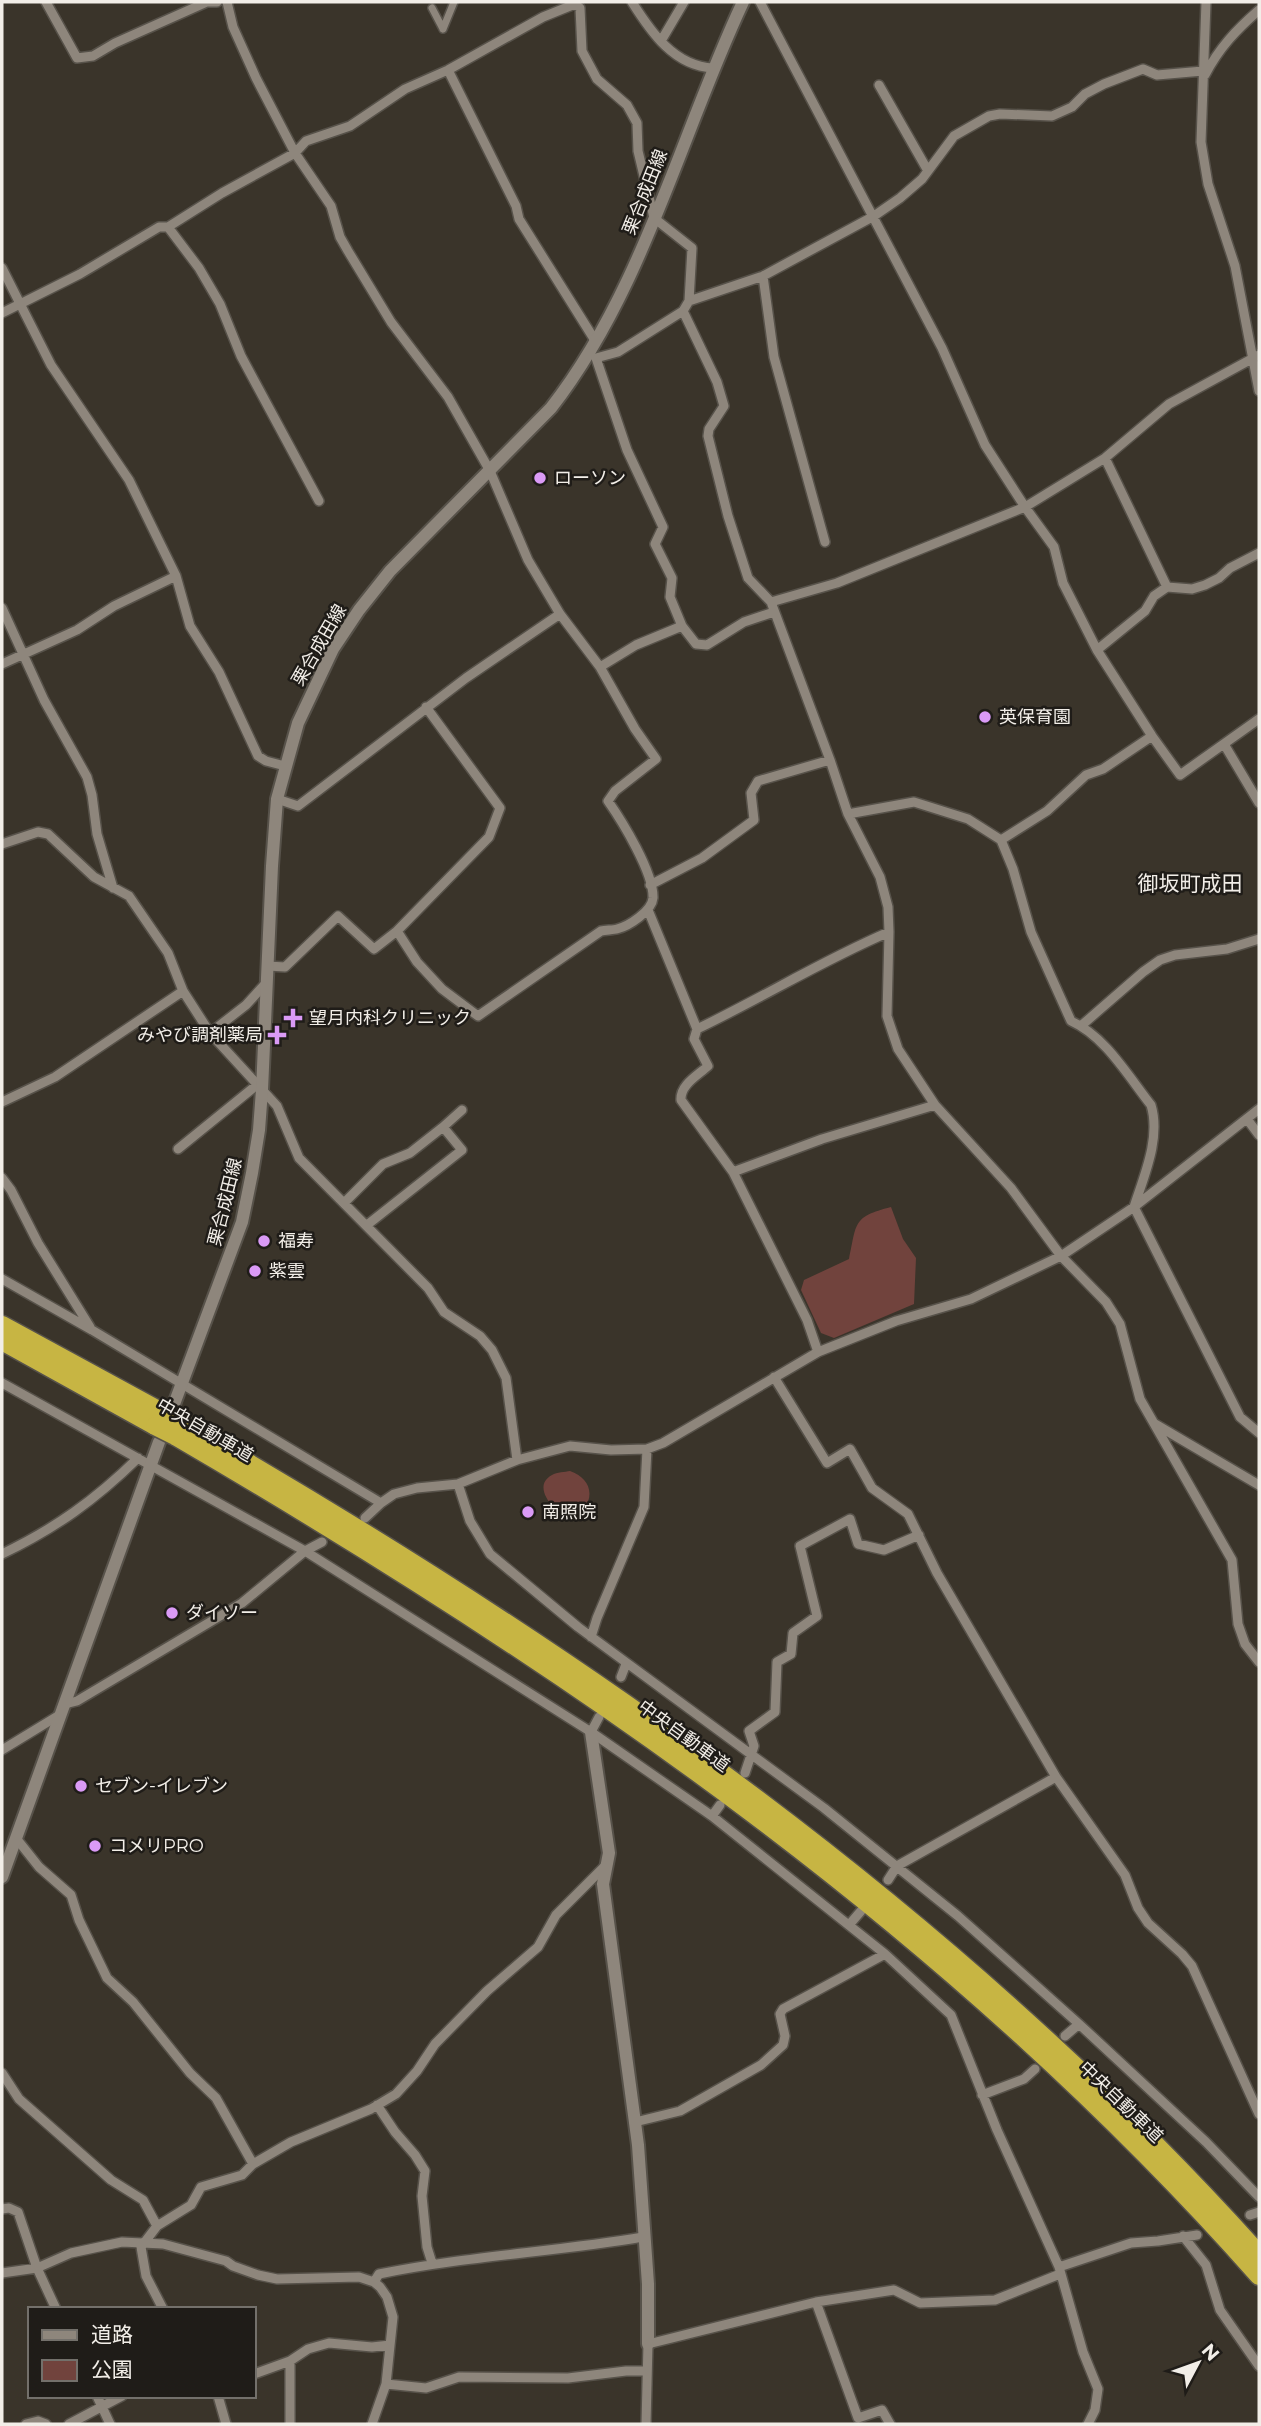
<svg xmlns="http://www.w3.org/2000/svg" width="1261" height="2426" viewBox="0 0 1261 2426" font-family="Montserrat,'Noto Sans JP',sans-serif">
	<rect width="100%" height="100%" fill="#3a342a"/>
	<path fill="#71433d" d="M891 1207 903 1239 916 1258 914 1304 834 1338 821 1333 801 1290 804 1280 849 1259C857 1223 852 1217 891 1207Z
		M570 1471C587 1477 596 1492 584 1509 580 1514 573 1517 569 1520 556 1513 530 1487 552 1475 557 1472 565 1472 570 1471Z"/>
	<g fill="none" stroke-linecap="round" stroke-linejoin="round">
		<g stroke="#57524a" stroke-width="10">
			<path id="pedestrian" d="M432 8 443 29
				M443 29 454 2"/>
		</g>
		<g stroke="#57524a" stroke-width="12">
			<path id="minor" d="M46 2 77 58 93 56 115 43 207 2H217
				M227 2 233 27 256 78 295 153 331 206 340 237 348 251 391 322 448 397 490 471 528 560 560 614 600 667 635 729 656 759 615 791 608 801C622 821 654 873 653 898 652 911 629 926 617 929 613 930 606 930 601 931L478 1016 442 989 417 962 397 931 489 837 500 808 426 707
				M632 2C651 32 674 66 713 68
				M760 2 942 348 985 445 1025 507 1054 547 1063 583 1097 650 1152 736 1180 775 1259 719
				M1206 2 1201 142 1208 184 1235 266 1259 391
				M661 41 684 2
				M448 70 516 206 519 219 596 342
				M1205 75C1219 48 1236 30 1259 10
				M879 85 928 171
				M168 227 199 268 220 304 241 356 319 501
				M2 268 51 365 129 480 176 576 190 626 219 672 258 756 266 761 285 766
				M763 276 774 357 825 542
				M689 301 763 276 874 216 900 198 922 179 954 136 989 116 1000 114 1052 116 1072 107 1085 94 1104 84 1143 69 1157 75 1203 71
				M2 313 80 274 159 227H168L222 193 295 153 306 141 350 126 405 89 448 70 543 17 575 4 580 8 582 51 597 79 627 105 637 123 638 151 654 218 692 248 689 301 683 311 717 382 724 406 709 429 708 436 728 516 748 578 771 602 830 760 848 814 880 877 888 907 889 932 887 1016 898 1049 935 1105 1011 1188 1061 1256 1106 1302 1120 1324 1140 1399 1232 1560 1238 1624 1245 1644 1259 1662
				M1105 458 1167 587
				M771 602 837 583 1025 507 1105 458 1169 404 1259 355
				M2 608 44 700 87 777 92 795 97 834 113 888
				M682 626 670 597 672 578 655 544 663 527 627 450 596 358 618 352 683 311
				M1097 650 1145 611 1154 596 1167 587 1192 589 1205 585 1219 578 1230 568 1259 553
				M2 664 77 630 114 606 176 576
				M600 667 636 645 682 626 696 644 707 645 744 622 774 612
				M1224 744 1259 803
				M277 799 298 806 466 678 560 614
				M848 814 914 802 968 819 1001 840 1013 869 1031 932 1071 1021C1105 1036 1128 1076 1151 1105 1161 1138 1144 1176 1134 1207L1240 1417 1259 1433
				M1001 840 1047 811 1086 775 1103 769 1152 736
				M2 844 38 832 48 834 94 877 129 896 168 953 183 991 210 1033 246 1005 267 982
				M650 885 702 858 754 820 751 793 758 781 830 760
				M648 910 697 1029 694 1039 708 1066C697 1076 680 1085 681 1100L733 1172 807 1320 818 1352
				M268 966 285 967 338 916 374 949 397 931
				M1082 1025 1143 972 1160 960 1175 955 1227 949 1259 939
				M697 1029C762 998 823 960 889 932
				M210 1033 277 1106 299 1158 428 1288 444 1312 480 1336 492 1350 506 1378 517 1460
				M2 1102 55 1077 183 991
				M1247 1119 1259 1135
				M443 1127 462 1110
				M178 1149 258 1084
				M733 1172 822 1139 935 1105
				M2 1178 11 1190 38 1243 90 1327
				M344 1203 383 1164 410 1153 443 1127 462 1150 367 1225
				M2 1279 92 1330 381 1503
				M774 1377 827 1463 850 1449 872 1488 908 1514 937 1573 1056 1777 1125 1875 1138 1908 1148 1923 1182 1954 1192 1966 1259 2114
				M2 1383 305 1551 591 1732 712 1816 885 1954 951 2015 997 2130 1059 2267 1083 2352 1098 2389 1095 2410 1088 2424
				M1155 1424 1259 1485
				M458 1484 470 1521 490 1554 578 1627 824 1808 958 1916 1079 2024 1206 2142 1259 2197
				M365 1518 381 1503 394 1494 417 1488 458 1484 517 1460 570 1446 611 1450 647 1449 663 1443 818 1352 896 1321 971 1299 1061 1256 1134 1207 1259 1109
				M2 1554C56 1528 95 1500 138 1458
				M591 1637 597 1618 644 1507 647 1449
				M621 1677 626 1664
				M65 1704 77 1701 242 1603 305 1551 322 1542
				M591 1732 599 1717
				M2 1750 61 1714
				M745 1773 754 1746 749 1731 775 1712 777 1662 791 1654 793 1633 817 1616 800 1546 850 1519 858 1544 884 1550 919 1535
				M712 1816 720 1805
				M16 1838 39 1867 71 1895 79 1920 107 1978 133 2002 190 2073 216 2098 253 2164
				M888 1880 897 1866 1056 1777
				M849 1925 861 1911
				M1065 2036 1079 2024
				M2 2073 19 2099 111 2180 143 2200 157 2226
				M982 2095 1024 2079 1035 2069
				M377 2105 395 2132 415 2155 425 2171 422 2196 427 2247 432 2263
				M635 2122 680 2111 761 2065 783 2045 785 2036 780 2014 783 2009 885 1954
				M2 2209 9 2208 18 2212 37 2268 56 2309
				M1250 2215 1259 2212
				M1183 2236 1206 2265 1220 2310 1259 2366
				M1059 2267 1131 2243 1158 2241 1197 2235
				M2 2273 37 2268 71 2253 122 2242 163 2244 226 2261 233 2266 258 2275 277 2279 359 2277 374 2282 380 2287 387 2297 393 2317 386 2384 372 2424
				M374 2282 379 2274C466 2256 555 2252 643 2237
				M816 2302 858 2418 882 2410 890 2424
				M163 2309 146 2276 141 2247 157 2226 191 2205 201 2187 242 2175 253 2164 291 2142 371 2109 396 2094 417 2071 435 2044 487 1991 538 1947 556 1915 605 1866
				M254 2374 290 2361 308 2349 329 2343 372 2347 390 2345
				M386 2384 426 2388 459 2377 568 2378 626 2371H647
				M97 2396 110 2424
				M218 2396 226 2424
				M26 2424 38 2421 46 2424
				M69 2424 122 2396
				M290 2424V2361
				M646 2424 648 2344 816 2302 894 2290 920 2303 995 2300 1060 2274"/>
		</g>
		<g stroke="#57524a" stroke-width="16">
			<path id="tertiary" d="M591 1732 609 1853 603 1884 638 2145 648 2284V2344"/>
		</g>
		<g stroke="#57524a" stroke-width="16">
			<path id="secondary" d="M173 1407 242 1222 252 1173 259 1130 262 1090 272 866 277 799 298 723 333 649 359 610 390 571 551 408C643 290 680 136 743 2
				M2 1877 159 1442"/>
		</g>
		<g stroke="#57524a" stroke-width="21">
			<path id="motorway" d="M2 1325 160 1411
				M2 1341 155 1426
				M180 1423C575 1650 953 1913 1259 2254
				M175 1436C575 1669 950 1927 1259 2276"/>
		</g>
		<use href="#pedestrian" stroke="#8e867c" stroke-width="7"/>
		<use href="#minor" stroke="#8e867c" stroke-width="9"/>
		<use href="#tertiary" stroke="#8e867c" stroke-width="12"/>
		<use href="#secondary" stroke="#8e867c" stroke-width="12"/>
		<use href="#motorway" stroke="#c7b543" stroke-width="18"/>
		<g stroke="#57524a" stroke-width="21" stroke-linecap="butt">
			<path id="motorway-bridge" d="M160 1411 180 1423
				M155 1426 175 1436"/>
		</g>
		<use href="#motorway-bridge" stroke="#c7b543" stroke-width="18"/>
	</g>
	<g fill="#da9af6" stroke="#1f1c18" stroke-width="2.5">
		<circle cx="540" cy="478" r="7"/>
		<circle cx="985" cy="717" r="7"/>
		<path d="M289.5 1007.5h7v7h7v7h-7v7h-7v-7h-7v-7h7z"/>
		<path d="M273.5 1024.5h7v7h7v7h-7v7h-7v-7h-7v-7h7z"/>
		<circle cx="264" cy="1241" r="7"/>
		<circle cx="255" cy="1271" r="7"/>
		<circle cx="528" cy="1512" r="7"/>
		<circle cx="172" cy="1613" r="7"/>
		<circle cx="81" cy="1786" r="7"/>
		<circle cx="95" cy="1846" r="7"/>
	</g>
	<g text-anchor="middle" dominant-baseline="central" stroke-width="5" stroke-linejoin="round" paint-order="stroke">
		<g font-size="18" fill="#f2eee8" stroke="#1f1c18">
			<text transform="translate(645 192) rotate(-68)">栗合成田線</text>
			<text transform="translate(319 645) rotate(-60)">栗合成田線</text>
			<text transform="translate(225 1202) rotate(-76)">栗合成田線</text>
			<text transform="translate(205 1430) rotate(30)">中央自動車道</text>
			<text transform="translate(684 1736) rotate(36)">中央自動車道</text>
			<text transform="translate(1121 2102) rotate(44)">中央自動車道</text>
		</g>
		<g font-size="18" fill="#f2eee8" stroke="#1f1c18" text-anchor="start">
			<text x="554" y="478">ローソン</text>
			<text x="999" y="717">英保育園</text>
			<text x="309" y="1018">望月内科クリニック</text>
			<text x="263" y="1035" text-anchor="end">みやび調剤薬局</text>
			<text x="278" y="1241">福寿</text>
			<text x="269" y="1271">紫雲</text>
			<text x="542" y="1512">南照院</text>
			<text x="186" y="1613">ダイソー</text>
			<text x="95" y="1786">セブン-イレブン</text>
			<text x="109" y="1846">コメリPRO</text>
		</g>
		<g font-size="21" fill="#f2eee8" stroke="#1f1c18">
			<text x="1190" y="883">御坂町成田</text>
		</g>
	</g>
	<rect width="1261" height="2426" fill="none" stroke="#f2eee8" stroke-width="7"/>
	<rect x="28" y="2307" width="228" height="91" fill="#1f1c18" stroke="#73706b" stroke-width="2"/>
	<rect x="42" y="2330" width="35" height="10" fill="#8e867c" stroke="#73706b" stroke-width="2"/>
	<text x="91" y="2342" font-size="21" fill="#f2eee8">道路</text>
	<rect x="42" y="2360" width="35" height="21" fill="#71433d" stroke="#73706b" stroke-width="2"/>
	<text x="91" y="2377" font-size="21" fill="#f2eee8">公園</text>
	<g transform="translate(1198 2363) rotate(49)" stroke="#1f1c18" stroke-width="5" paint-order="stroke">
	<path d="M0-5L12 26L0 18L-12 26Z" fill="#f2eee8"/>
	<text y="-10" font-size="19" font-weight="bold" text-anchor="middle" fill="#f2eee8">N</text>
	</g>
</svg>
